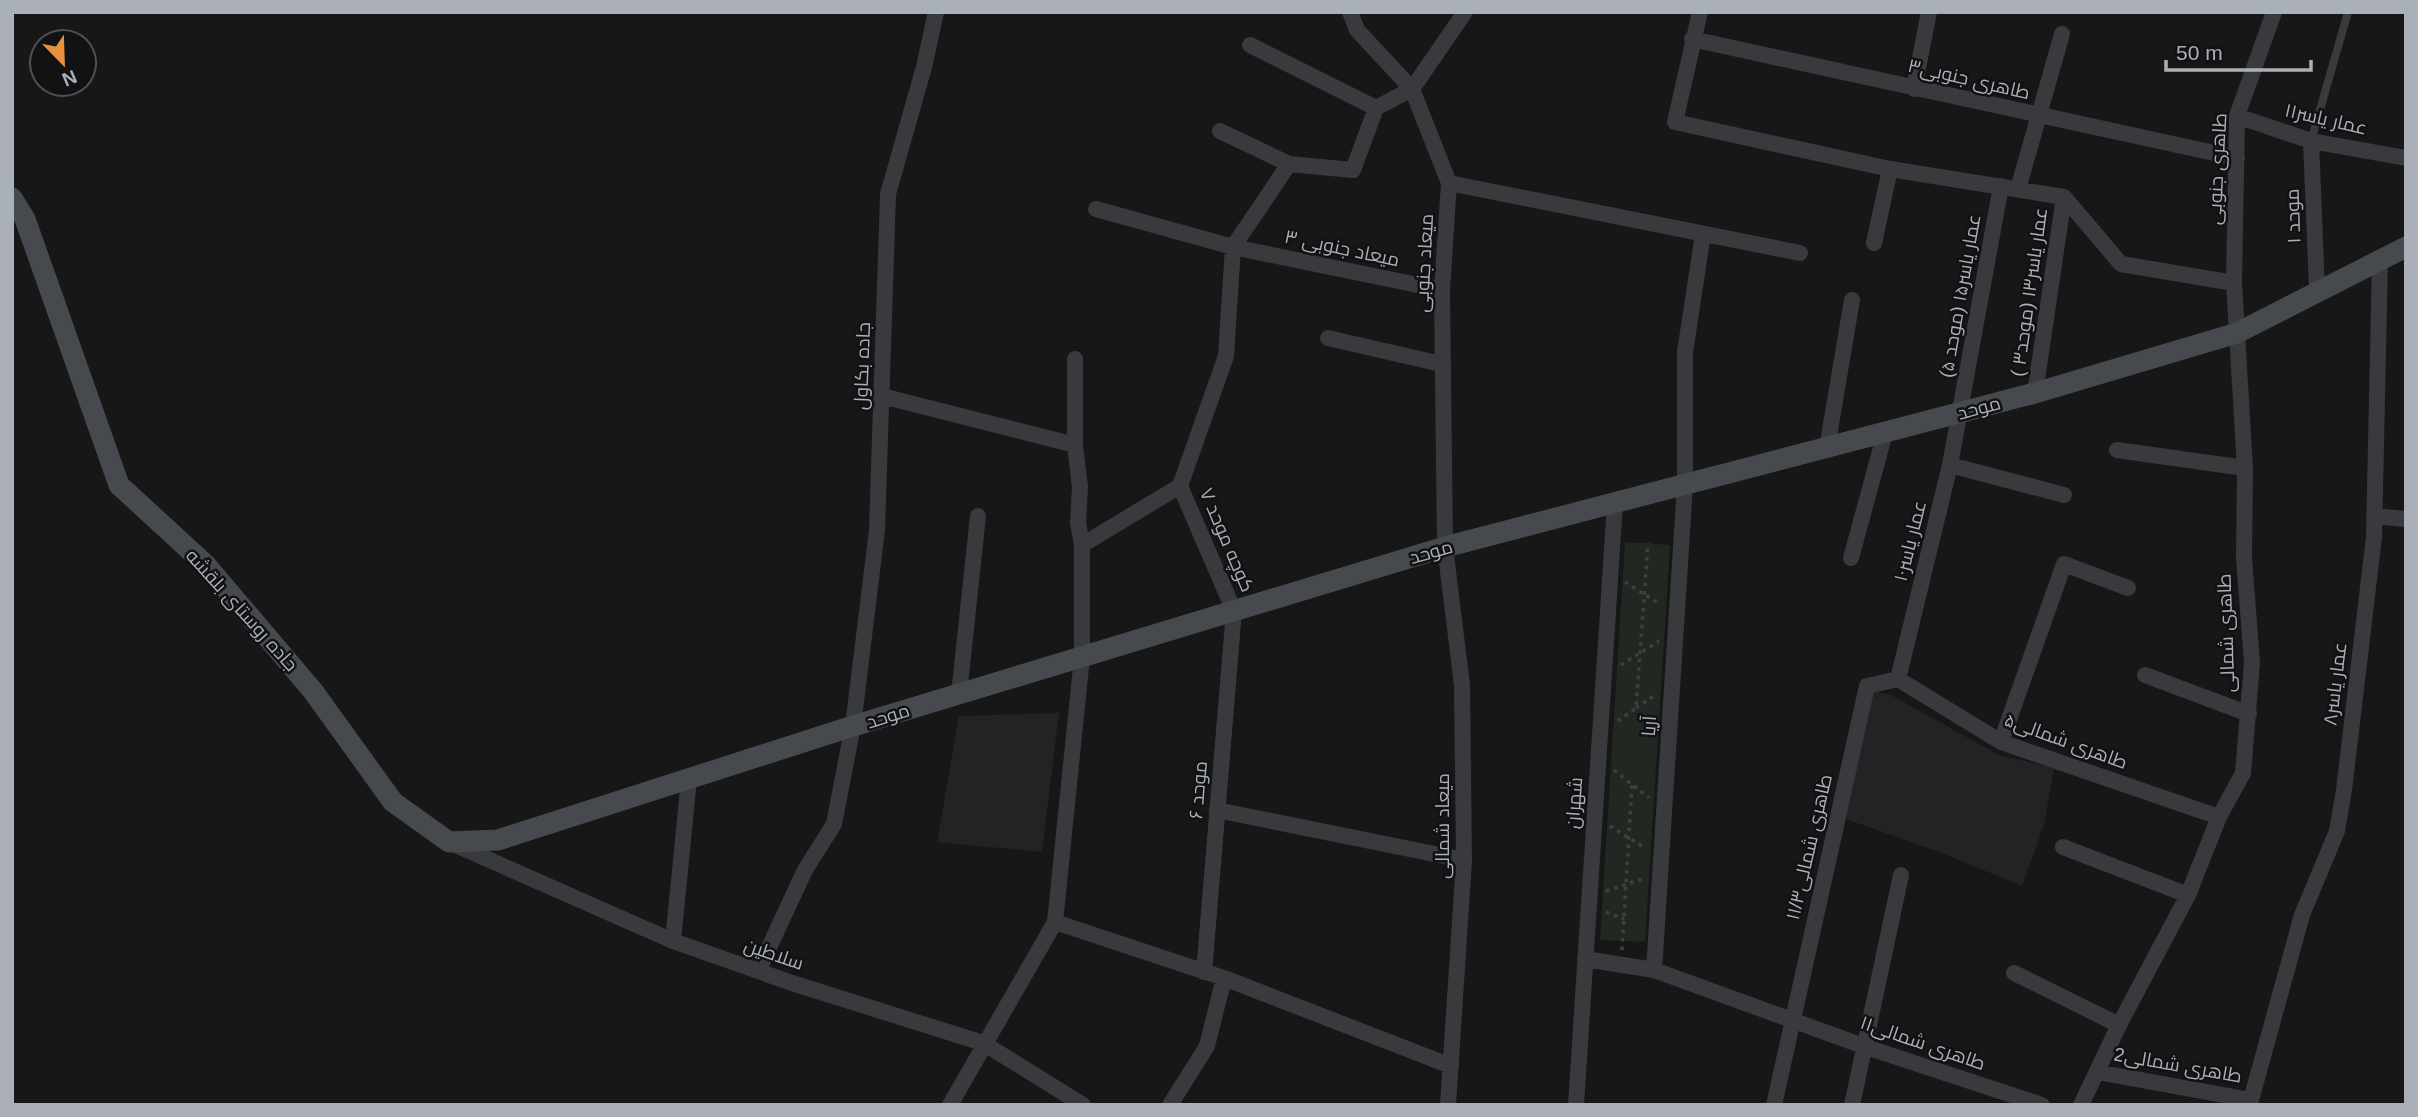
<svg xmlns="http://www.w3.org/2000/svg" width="2418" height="1117" viewBox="0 0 2418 1117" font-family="Arial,Cairo,sans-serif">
	<rect width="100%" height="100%" fill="#171718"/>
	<path fill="#232325" d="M1870 690 1891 695 1999 755 2054 768 2044 825 2022 886 1939 852 1843 818Z
		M1059 713 1042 852 937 842 959 716Z"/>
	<path fill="#212821" d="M1625 542 1670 545 1645 942 1600 940Z"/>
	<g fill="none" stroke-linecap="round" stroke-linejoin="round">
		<path stroke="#3e4144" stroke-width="3.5" stroke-dasharray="3.5 5" stroke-linecap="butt" d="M1625 582 1660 604
			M1621 665 1659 641
			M1636 708 1654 696
			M1618 721 1636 708 1648 543
			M1614 770 1649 798
			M1610 826 1645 848
			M1606 891 1642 879
			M1606 912 1624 919
			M1622 950 1632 784"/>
		<path stroke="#383a3d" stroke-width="8" d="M2311 141 2348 12"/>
		<path stroke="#383a3d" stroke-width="16" d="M1350 12 1357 30 1412 89 1449 183 1442 290 1445 547 1462 685 1464 860 1448 1105
			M1700 12 1675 122 1890 169 2064 197
			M1692 39 2237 158
			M1250 45 1376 108
			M1914 89 1929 12
			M2237 116 2311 141 2406 158
			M1220 131 1289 164
			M2311 141 2317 290
			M1449 183 1800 253
			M2018 189 2062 34
			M2064 197 2121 264 2234 283
			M1096 209 1233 247 1442 290
			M1874 243 1890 169
			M1328 338 1441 364
			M1075 359V445L1080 487 1078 523 1082 545
			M2035 393 2064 197
			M882 396 1075 445
			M1827 448 1852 300
			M2117 450 2245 468
			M1950 465 2064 495
			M1180 486 1234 611 1204 972
			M2374 516 2406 519
			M1851 558 1885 433
			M2145 675 2249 714
			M1898 679 1950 465 2001 186
			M959 694 978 516
			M2001 742 2064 564 2128 588
			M1217 810 1464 860
			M451 843 673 941 792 983 983 1043 1083 1105
			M2063 847 2188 895
			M673 941 689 779
			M1585 959 1654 970 1866 1047 2042 1105
			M1654 970 1685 485V352L1703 234
			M758 971 805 870 834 824 853 726 877 530 888 194 924 67 936 12
			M2014 973 2119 1025
			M1451 1066 1224 978 1055 922 1082 657V545L1180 486 1226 356 1233 247 1289 164 1353 170 1376 108 1412 89 1465 12
			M2097 1072 2251 1100 2302 915 2337 831 2344 790 2374 537 2380 259
			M950 1105 1055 922
			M1170 1105 1207 1046 1224 978
			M1576 1105 1615 503
			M1774 1105 1867 686 1898 679 2001 742 2219 817
			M1852 1105 1901 875
			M2081 1105 2119 1025 2188 895 2219 817 2243 773 2252 663 2244 558 2245 468 2234 283 2237 116 2274 12"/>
		<path stroke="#46494d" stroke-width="21" d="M12 198 25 219 119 485 206 565 313 691 393 802 449 842 498 840 853 726 1445 547 2035 393 2237 333 2406 247"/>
	</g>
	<g text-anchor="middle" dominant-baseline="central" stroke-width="5" stroke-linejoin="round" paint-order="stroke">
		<g font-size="19" fill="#aab0b8" stroke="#121214">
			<text transform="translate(1969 79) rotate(13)">طاهری جنوبی۳</text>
			<text transform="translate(2326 119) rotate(13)">عمار یاسر۱۱</text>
			<text transform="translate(2217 169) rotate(-87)">طاهری جنوبی</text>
			<text transform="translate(2293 216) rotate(-92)">موحد ۱</text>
			<text transform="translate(1342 248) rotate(12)">میعاد جنوبی ۳</text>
			<text transform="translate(1424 263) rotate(-87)">میعاد جنوبی</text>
			<text transform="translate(2029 292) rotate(-82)">عمار یاسر۱۳ (موحد۳ )</text>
			<text transform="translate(1960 296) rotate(-80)">عمار یاسر۱۵ (موحد ۵)</text>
			<text transform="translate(862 366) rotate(-88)">جاده بکاول</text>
			<text transform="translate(1979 408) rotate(-15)">موحد</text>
			<text transform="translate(1227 540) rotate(67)">کوچه موحد ۷</text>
			<text transform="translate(1910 541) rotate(-76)">عمار یاسر۱۰</text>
			<text transform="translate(1431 552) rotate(-16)">موحد</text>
			<text transform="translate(242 610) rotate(48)">جاده روستای بلقشه</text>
			<text transform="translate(2226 633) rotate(-92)">طاهری شمالی</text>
			<text transform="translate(2335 684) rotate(-83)">عمار یاسر۸</text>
			<text transform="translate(888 716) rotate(-17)">موحد</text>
			<text transform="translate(1649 726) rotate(-86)">آریا</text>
			<text transform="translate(2066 741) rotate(20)">طاهری شمالی۵</text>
			<text transform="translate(1198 790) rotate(-85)">موحد ۶</text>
			<text transform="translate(1574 803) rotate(-86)">شهران</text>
			<text transform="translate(1442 826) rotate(-90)">میعاد شمالی</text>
			<text transform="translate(1809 847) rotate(-77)">طاهری شمالی۱۱/۳</text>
			<text transform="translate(774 954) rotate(19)">سلاطین</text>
			<text transform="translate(1923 1043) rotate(19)">طاهری شمالی۱۱</text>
			<text transform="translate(2178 1065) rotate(10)">طاهری شمالی2</text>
		</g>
	</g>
	<rect width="2418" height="1117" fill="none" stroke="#aab0b8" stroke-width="28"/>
	<g transform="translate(63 63) rotate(157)"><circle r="33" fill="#121214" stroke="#4f5156" stroke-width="2"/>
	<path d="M0-5L12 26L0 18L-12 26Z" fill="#e79140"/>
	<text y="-10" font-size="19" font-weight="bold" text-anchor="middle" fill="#aab0b8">N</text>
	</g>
	<path d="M2166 60v10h145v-10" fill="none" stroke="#aab0b8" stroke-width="3.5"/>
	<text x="2176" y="60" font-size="21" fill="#aab0b8" stroke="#121214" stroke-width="5" paint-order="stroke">50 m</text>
</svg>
